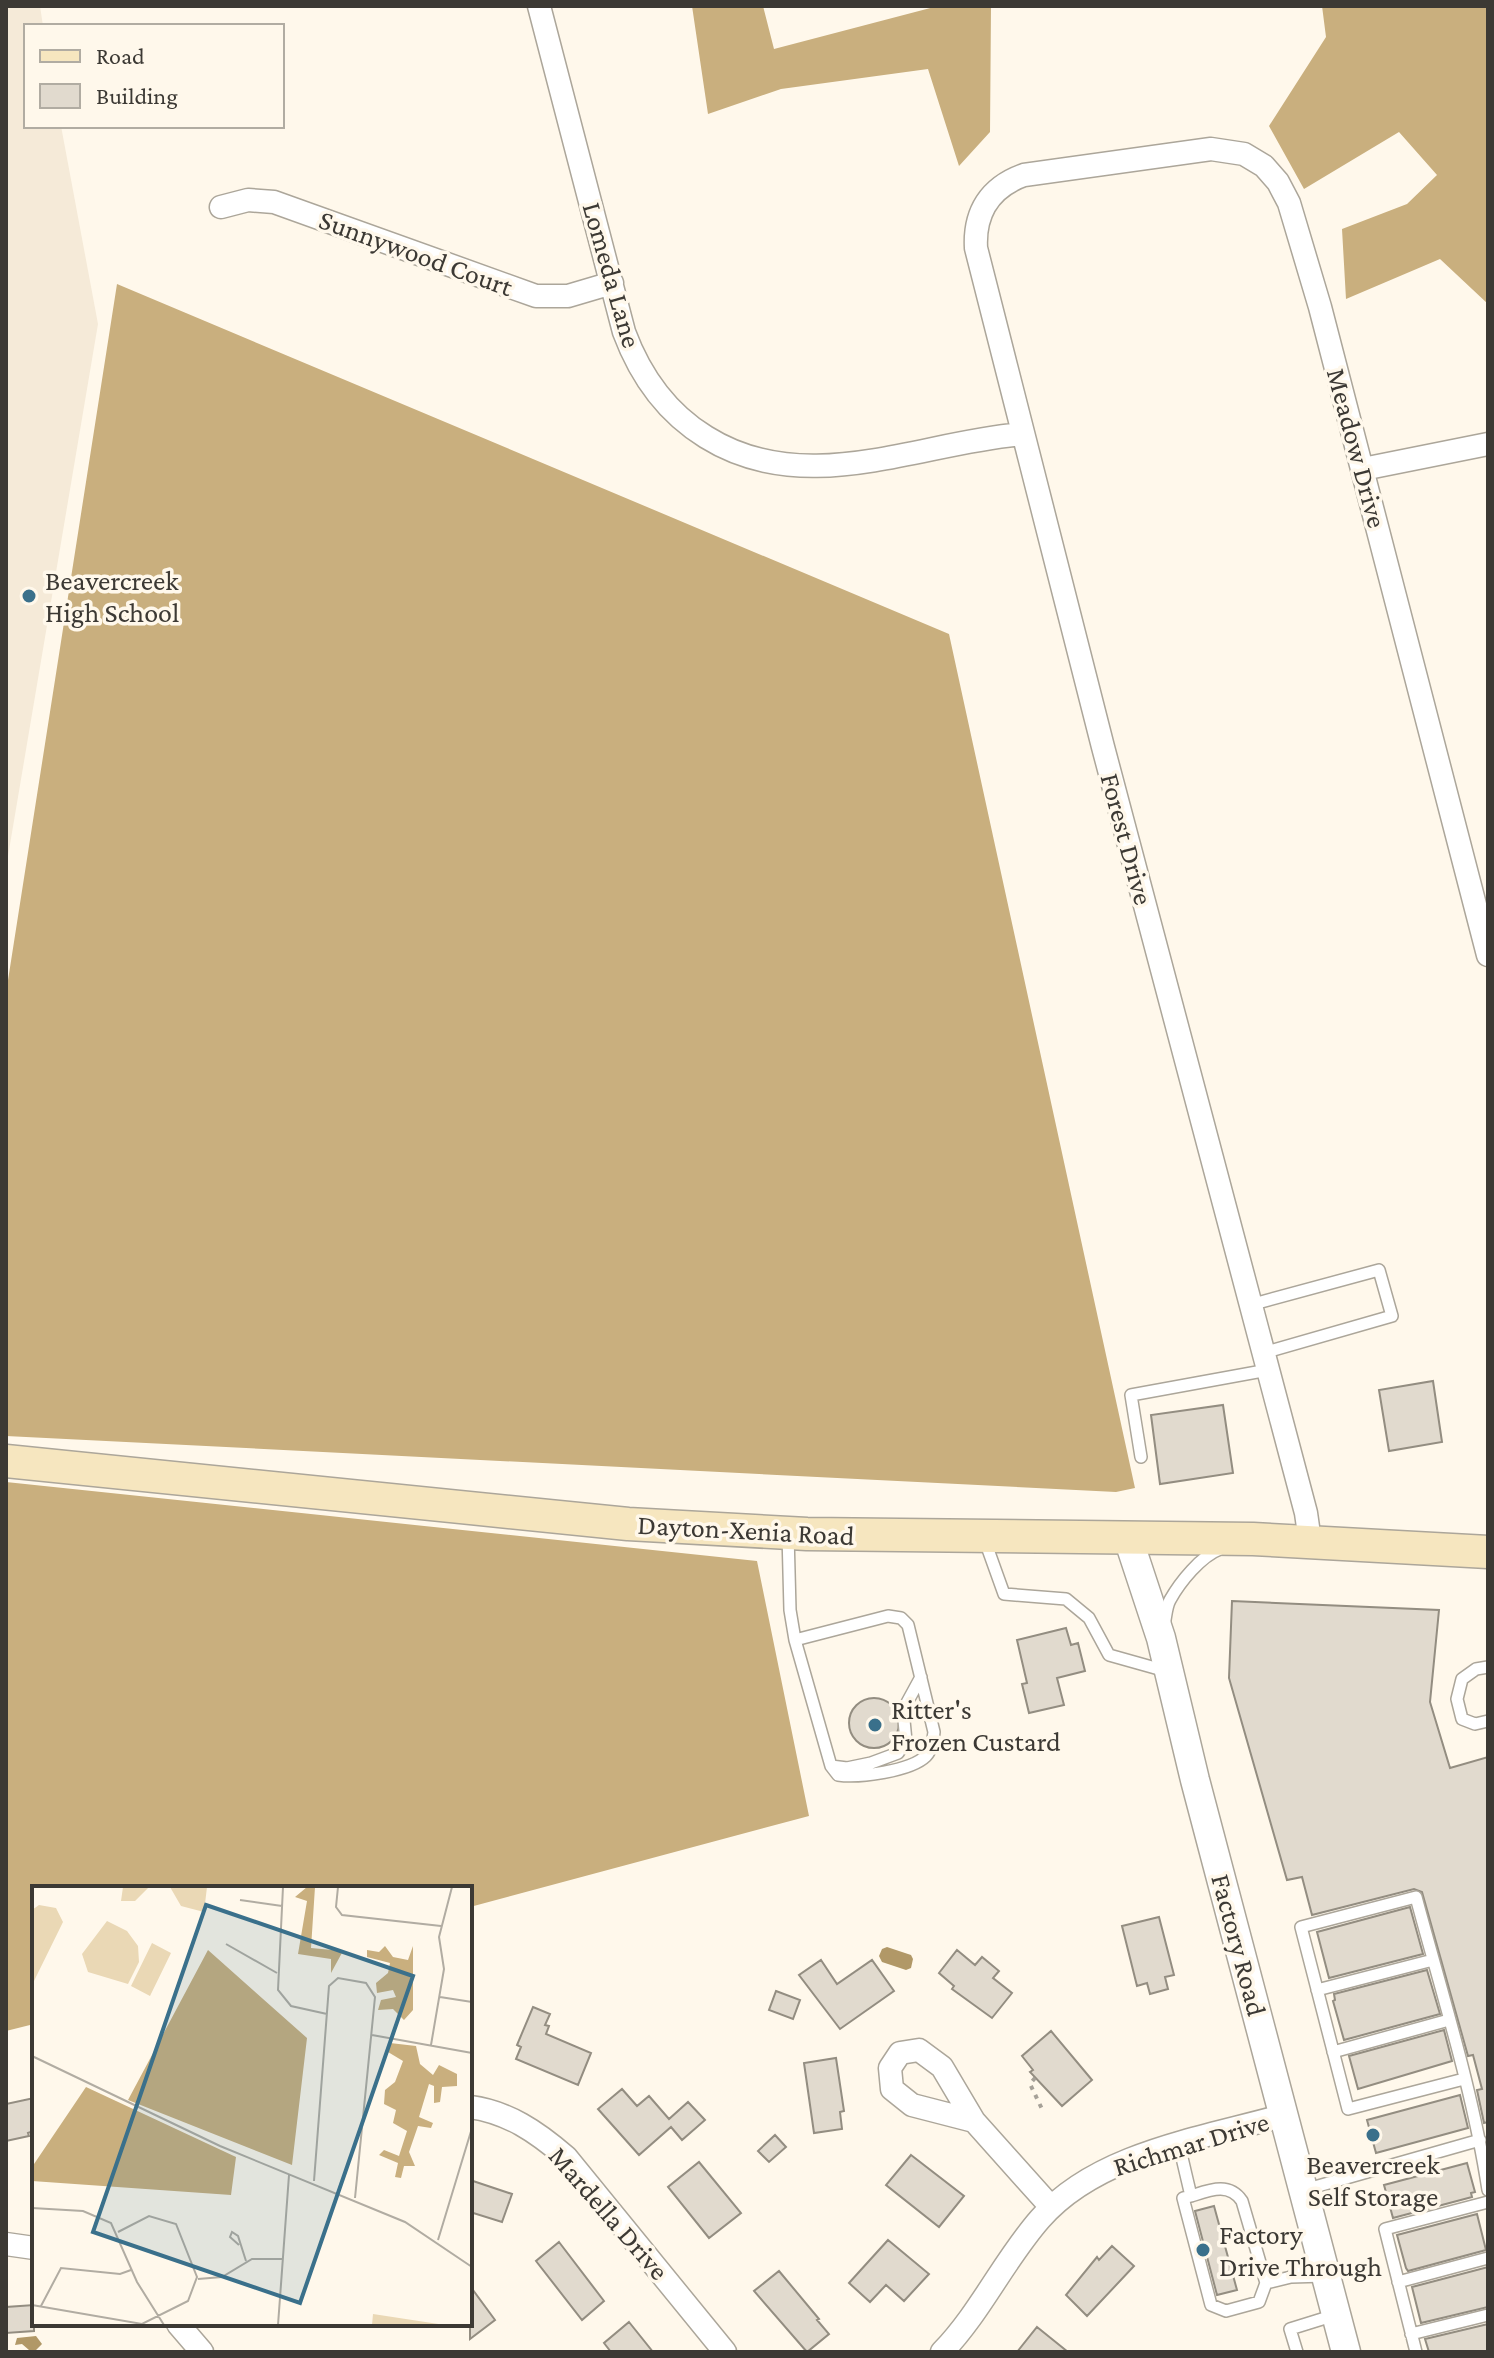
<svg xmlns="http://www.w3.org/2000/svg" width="1494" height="2358" viewBox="0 0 1494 2358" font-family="'Crimson Pro',serif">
	<rect width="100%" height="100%" fill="#fff8eb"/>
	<path fill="#f5ead8" d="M6 6H40L43 26H26V126H61L98 324 6 868Z"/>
	<path fill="#c9af7e" d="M692 6H763L774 49 938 6H991L990 132 959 166 928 69 781 89 708 114Z
		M1322 6H1488V304L1440 259 1346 299 1342 229 1407 204 1437 175 1399 132 1304 189 1269 126 1326 37Z
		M117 284 949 634 1135 1488 1116 1492 6 1436V993Z
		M6 1482 757 1561 809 1816 470 1907V1888H34V2024L6 2031Z"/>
	<path fill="#b19867" d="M887 1947 911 1955 913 1959 911 1968 906 1970 882 1962 879 1956 882 1949Z
		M36 2336 42 2344 36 2350H29L22 2344 15 2345 17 2338Z"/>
	<path fill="#e1dace" stroke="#938d81" stroke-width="2" d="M1433 1381 1442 1442 1389 1451 1379 1390Z
		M1223 1405 1233 1473 1160 1484 1151 1415Z
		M1232 1601 1439 1610 1430 1702 1450 1768 1488 1757V2122L1484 2123 1477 2090 1482 2089 1473 2055 1468 2056 1422 1892 1414 1889 1312 1915 1302 1877 1287 1880 1229 1678Z
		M1066 1628 1071 1645 1078 1643 1085 1671 1057 1678 1064 1705 1029 1713 1022 1684 1027 1683 1017 1640Z
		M849 1723a25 25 0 1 1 50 0a25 25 0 1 1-50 0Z
		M1410 1907 1423 1954 1329 1978 1317 1932Z
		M1159 1917 1174 1975 1165 1977 1168 1989 1150 1994 1147 1983 1137 1986 1122 1926Z
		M957 1950 975 1965 982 1957 999 1971 993 1978 1012 1993 992 2018 952 1989 954 1986 939 1973Z
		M821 1960 837 1984 872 1960 894 1991 840 2029 799 1975Z
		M1427 1970 1440 2014 1344 2040 1333 2001 1335 2000 1334 1994Z
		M776 1991 800 2000 793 2019 769 2010Z
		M533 2007 550 2014 545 2025 549 2026 546 2034 591 2053 578 2085 516 2059 521 2047 517 2045Z
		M1444 2030 1452 2061 1358 2089 1349 2056Z
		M1051 2031 1092 2080 1062 2106 1030 2072 1033 2070 1022 2056Z
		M836 2058 844 2111 840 2112 842 2129 814 2133 804 2063Z
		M622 2089 637 2106 649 2096 669 2119 688 2102 705 2120 682 2140 671 2127 639 2155 598 2109Z
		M1460 2095 1468 2128 1376 2153 1367 2120Z
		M34 2098V2131L28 2133 29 2136 6 2141V2104Z
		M775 2135 786 2147 769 2162 758 2151Z
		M911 2155 964 2196 939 2227 886 2185Z
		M699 2162 741 2213 709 2238 668 2187Z
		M1467 2163 1475 2192 1471 2193 1472 2197 1393 2218 1384 2185Z
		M470 2180 512 2194 502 2222 470 2212Z
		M1214 2206 1237 2290 1217 2295 1195 2211Z
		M1477 2214 1486 2250 1408 2271 1406 2268 1397 2235Z
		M888 2240 929 2274 904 2301 886 2285 870 2302 849 2283Z
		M559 2242 604 2301 582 2320 536 2261Z
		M1112 2246 1134 2266 1087 2316 1066 2295 1097 2257 1099 2260Z
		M1488 2267V2307L1421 2323 1412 2287Z
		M779 2271 819 2319 817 2320 829 2334 807 2352 754 2291Z
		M470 2286 495 2320 470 2339Z
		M34 2305V2331L6 2333V2307Z
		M629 2322 653 2352H611L604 2343Z
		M1488 2324V2352H1429L1425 2339Z
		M1037 2327 1068 2352H1017Z"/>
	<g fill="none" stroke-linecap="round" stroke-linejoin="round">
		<g stroke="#aca69a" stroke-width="14">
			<path id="service" d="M1250 1305 1379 1270 1392 1316 1263 1353
				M1141 1457 1131 1395 1268 1370
				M788 1534 790 1610 795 1640 831 1766 838 1775C859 1778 911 1771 926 1756 932 1750 933 1740 934 1732L908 1625 901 1618 888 1616 795 1640
				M985 1541 1004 1594 1066 1599 1089 1618 1109 1655 1166 1671
				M1164 1625C1166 1617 1166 1607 1170 1600 1180 1582 1201 1556 1220 1549
				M1488 1667 1476 1669 1462 1679 1457 1699 1462 1719 1475 1724 1488 1721
				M831 1766 847 1768 871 1763 898 1753 906 1741 903 1710 921 1677
				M1317 1990 1433 1960
				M1333 2052 1449 2020
				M1464 2079 1348 2109 1301 1927 1416 1897C1442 1994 1473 2091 1488 2190
				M1179 2145 1191 2196C1210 2190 1229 2182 1242 2201L1266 2283 1291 2277 1325 2276
				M1304 2190 1480 2140
				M1191 2196 1183 2198 1211 2305 1226 2311 1259 2302 1266 2283
				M1291 2277 1315 2252
				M1398 2282 1488 2258
				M1411 2334 1488 2315
				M1297 2352 1290 2329 1335 2315
				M1416 2352 1385 2229 1488 2202"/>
		</g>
		<g stroke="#aca69a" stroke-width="25">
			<path id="minor" d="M539 6 624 332C640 375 667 413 706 437 805 499 917 443 1022 434
				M221 207 248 200 274 202 536 296H568L612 283
				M1363 469 1488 444
				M1310 1541 1306 1513 1103 747 976 248C974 212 990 187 1024 175L1211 149 1244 154 1264 166 1278 182 1289 203 1320 307 1488 955
				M470 2107C508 2112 537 2132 566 2157L725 2352
				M974 2121 912 2105 892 2089 890 2068 900 2053 919 2050 942 2067 974 2121 1051 2207
				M6 2244 34 2248
				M178 2324 202 2352
				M942 2352C980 2313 1004 2260 1040 2219 1097 2153 1204 2138 1285 2115"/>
		</g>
		<g stroke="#aca69a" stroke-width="31">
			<path id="tertiary" d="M1128 1538 1161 1638 1195 1780 1346 2352"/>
		</g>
		<g stroke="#aca69a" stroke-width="35">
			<path id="secondary" d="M6 1461 628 1524 807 1534 1253 1539 1488 1552"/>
		</g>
		<path stroke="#a6a198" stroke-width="4" stroke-dasharray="4 6" stroke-linecap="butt" d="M1035 2078 1030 2084 1042 2109"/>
		<use href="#service" stroke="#fff" stroke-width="11"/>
		<use href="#minor" stroke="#fff" stroke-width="22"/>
		<use href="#tertiary" stroke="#fff" stroke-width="28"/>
		<use href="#secondary" stroke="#f6e6bf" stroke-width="32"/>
	</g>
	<g fill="#3a708b" stroke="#fff8eb" stroke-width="3">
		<circle cx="29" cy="596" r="8"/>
		<circle cx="875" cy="1725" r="8"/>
		<circle cx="1373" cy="2135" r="8"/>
		<circle cx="1203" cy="2250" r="8"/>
	</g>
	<g text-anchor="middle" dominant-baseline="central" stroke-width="7" stroke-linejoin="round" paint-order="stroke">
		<g font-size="28" fill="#3c3934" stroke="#fff8eb">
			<text transform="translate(416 253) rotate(20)">Sunnywood Court</text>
			<text transform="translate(612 275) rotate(74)">Lomeda Lane</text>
			<text transform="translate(1357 448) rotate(75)">Meadow Drive</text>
			<text transform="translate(1127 839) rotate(75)">Forest Drive</text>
			<text transform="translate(746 1530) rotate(3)">Dayton-Xenia Road</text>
			<text transform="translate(1239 1945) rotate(75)">Factory Road</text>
			<text transform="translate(1191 2144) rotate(-17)">Richmar Drive</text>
			<text transform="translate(609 2213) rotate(49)">Mardella Drive</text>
		</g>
		<g font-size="28" fill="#3c3934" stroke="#fff8eb" text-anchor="start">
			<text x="45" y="580">Beavercreek<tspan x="45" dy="32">High School</tspan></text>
			<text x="891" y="1709">Ritter's<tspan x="891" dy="32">Frozen Custard</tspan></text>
			<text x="1373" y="2164" text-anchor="middle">Beavercreek<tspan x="1373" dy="32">Self Storage</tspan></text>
			<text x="1219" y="2234">Factory<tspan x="1219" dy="32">Drive Through</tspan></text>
		</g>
	</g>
	<g transform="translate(32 1886)">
		<rect width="440" height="440" fill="#fff8eb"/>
		<path d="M91 1H117L103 15H89ZM138 1H175L172 26 149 20ZM7 19 24 22 31 36 2 95 0 24ZM75 35 95 45 106 60 107 76 96 98 56 86 50 68ZM120 57 139 67 118 110 99 100ZM341 428 413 439H340Z" fill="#ead8b5"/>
		<path d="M275 1H283L279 62 311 65 299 87V73L266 68 275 15 263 11ZM353 60 361 71 376 74 381 60V124L372 134 361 123 346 124 349 114 364 111 361 104 345 107 344 97 356 87 358 77 335 71V64L347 66ZM176 64 275 152 260 279 96 214ZM358 157 384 160 388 178 401 189 407 179 425 188V200L410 201 408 216 402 217V200L397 198 387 231 401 237 399 242 386 240 377 266 383 280H372L369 292 363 291 366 277 347 269 352 264 367 270 375 245 361 237 364 224 352 218 353 204 363 196 371 175 356 166ZM54 201 204 271 199 309 0 295V281Z" fill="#c9af7e"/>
		<path fill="none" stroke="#b1aca2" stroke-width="2" d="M251 1 246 104 259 120 295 128M306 1 304 21 310 29 409 40M208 14 250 20M194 58 245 87M408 111 440 116M340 149 440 167M399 159 412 83 407 51 420 1M0 170 188 260 373 336 440 381M282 295 297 100 306 92 334 97 343 111 323 312M0 322 51 325 79 337 105 396 132 439M406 354 440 242M207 359 198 351 200 346 206 350 214 375M166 393 190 391 220 373H251M0 419 110 438 156 415 165 391 144 338 117 330 86 346M9 420 29 382 88 388 99 384M246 439 257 289"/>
		<path fill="#3a708b" fill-opacity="0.15" stroke="#3a708b" stroke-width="4" d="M174 19 381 90 268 417 61 346Z"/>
		<rect width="440" height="440" fill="none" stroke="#3c3934" stroke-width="4"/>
	</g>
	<rect width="1494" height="2358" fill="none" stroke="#3c3934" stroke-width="16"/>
	<rect x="24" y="24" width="260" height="104" fill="#fff8eb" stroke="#b1aca2" stroke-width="2"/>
	<rect x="40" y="50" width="40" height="12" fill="#f6e6bf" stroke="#b1aca2" stroke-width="2"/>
	<text x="96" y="64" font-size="24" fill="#3c3934">Road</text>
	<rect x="40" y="84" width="40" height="24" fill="#e1dace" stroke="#b1aca2" stroke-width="2"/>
	<text x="96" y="104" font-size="24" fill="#3c3934">Building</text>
</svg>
